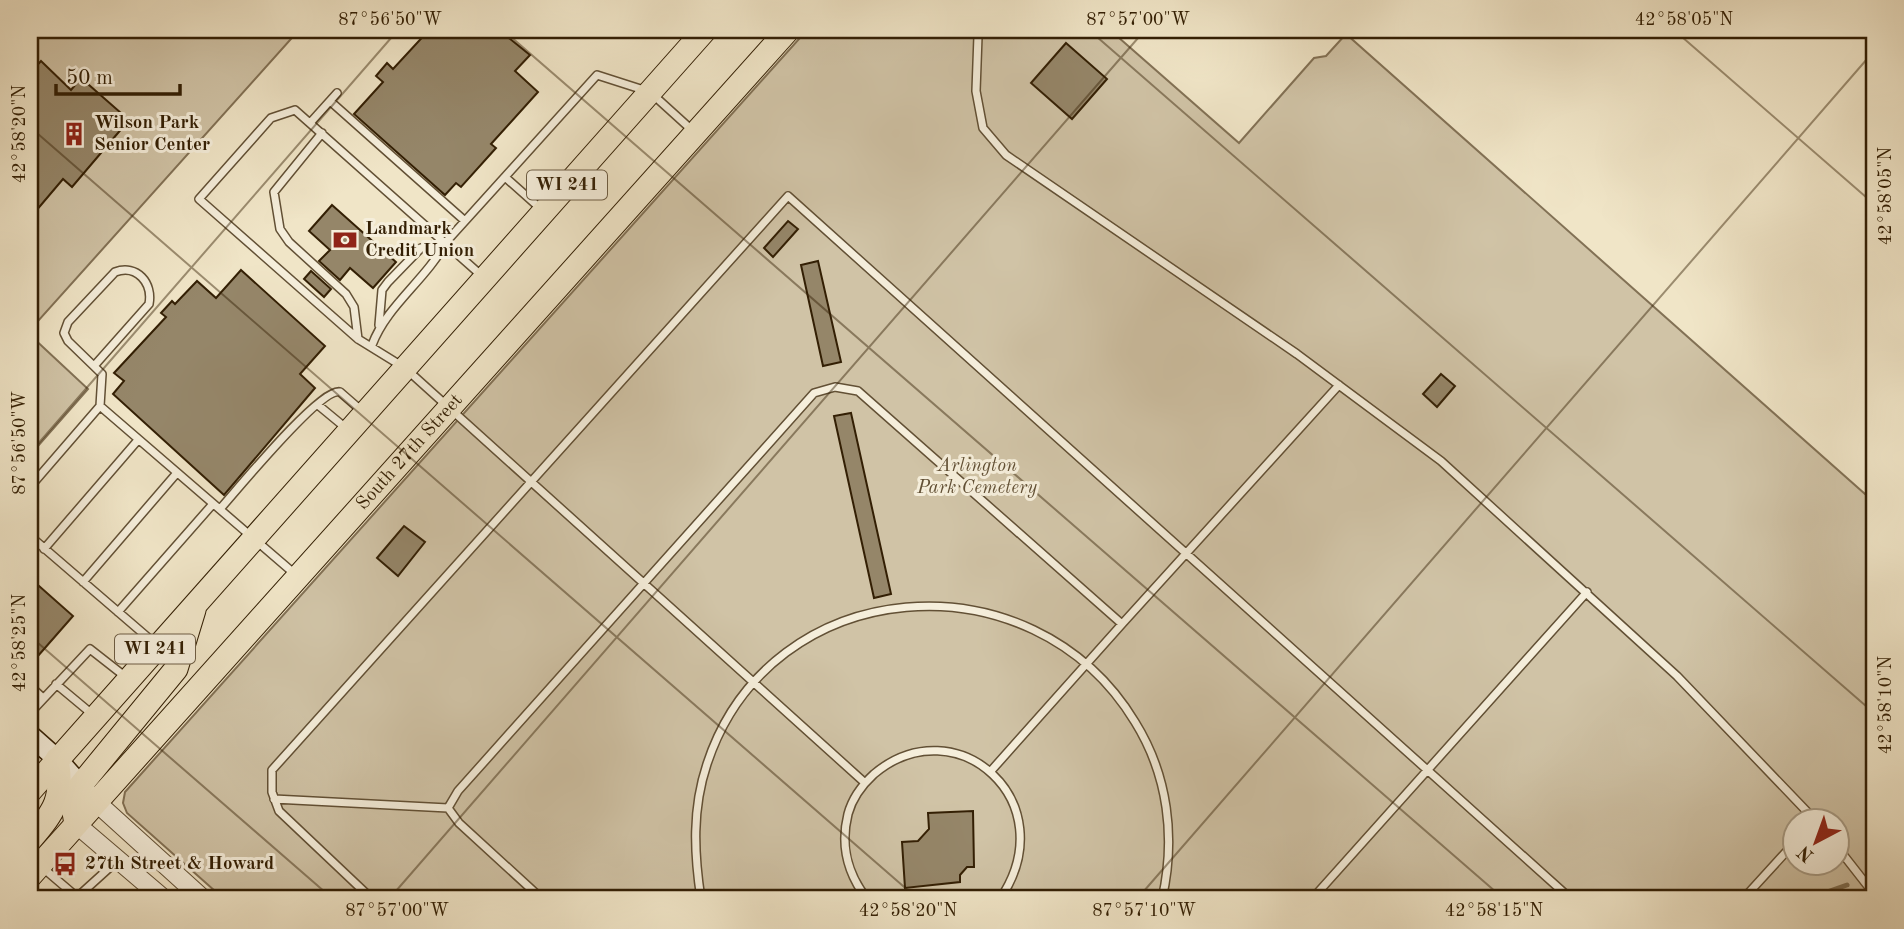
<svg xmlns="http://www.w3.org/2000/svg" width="1904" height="929" viewBox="0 0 1904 929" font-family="'Old Standard TT',serif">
	<rect width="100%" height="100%" fill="#f0e5c7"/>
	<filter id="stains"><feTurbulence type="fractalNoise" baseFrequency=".00286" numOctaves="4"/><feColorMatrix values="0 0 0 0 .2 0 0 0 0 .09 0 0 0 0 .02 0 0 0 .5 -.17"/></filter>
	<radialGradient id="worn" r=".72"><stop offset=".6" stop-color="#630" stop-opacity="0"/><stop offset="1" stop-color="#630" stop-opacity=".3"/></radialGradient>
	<path fill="#d0c3a6" stroke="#827155" stroke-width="2" fill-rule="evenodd" d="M30 30H299L30 330Z
		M807 30H1110L1239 143 1314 58 1326 56 1346 34 1874 502V899H224L127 813 123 803 125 792ZM1796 820H1838V862H1796Z
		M30 335 88 389 30 455Z"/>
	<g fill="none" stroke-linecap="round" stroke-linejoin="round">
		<path stroke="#7e6e51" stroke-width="5" d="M1807 899 1847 885"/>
	</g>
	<path fill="#958669" stroke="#331f04" stroke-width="2" d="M429 30H499L530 55 515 71 538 92 491 144 496 148 461 187 456 183 445 195 354 114 383 82 376 76 387 63 393 69Z
		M1066 43 1107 79 1072 119 1031 83Z
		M41 61 71 90 81 78 129 120 72 187 63 179 30 218V73Z
		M332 205 396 262 373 288 350 268 340 280 319 261 330 250 309 231Z
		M788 221 798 229 773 257 764 248Z
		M818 261 841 362 823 366 801 265Z
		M241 270 325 346 300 374 315 388 224 495 113 394 124 381 114 373 166 317 161 313 172 301 175 304 197 281 216 298Z
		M311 271 331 289 324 297 304 279Z
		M1441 374 1455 386 1437 407 1423 394Z
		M851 413 891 594 874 598 834 416Z
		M404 526 425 542 398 576 377 558Z
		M30 578 73 616 30 665Z
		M973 811 974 867H967L960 875V882L905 888 902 842 918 841 929 829 928 813Z"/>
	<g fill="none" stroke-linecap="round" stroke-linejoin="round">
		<g stroke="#625035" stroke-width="10">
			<path id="service" d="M595 30 599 33H619L622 30
				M978 36 976 91 983 128 1006 155 1297 354 1441 461 1677 676 1815 820
				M330 101 465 221
				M310 123 337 93
				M322 133 274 192 280 229 289 242 346 294 354 307 358 339
				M505 177 541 209
				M482 276 295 110 271 118 199 199 358 339 405 368 864 782
				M379 325 382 290 388 282 421 248 446 242
				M372 345C387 305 426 280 446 242L597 75 650 92 693 131
				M318 405 347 429
				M100 406 296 575
				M30 487 100 406 102 374 68 341 64 333 68 322 115 272C137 264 153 283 149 304L94 366
				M220 509C237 490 321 387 340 392L363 412
				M30 536 174 660
				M44 549 138 440
				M83 582 176 474
				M118 612 212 505
				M1122 624 1339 385
				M56 684 92 714
				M30 686 43 698
				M30 713 90 649 127 678
				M274 799 448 808
				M1838 848 1874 894
				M43 868 77 897
				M75 899 118 860
				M372 899 279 811 272 792V770L788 196 1571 899
				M542 899 459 823 448 808 458 791 814 393 835 387 858 391 1122 624 990 772
				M701 899C694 853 692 809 707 764 770 572 1032 552 1135 722 1168 775 1176 838 1162 899
				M867 899C847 873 840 846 848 814 852 799 862 785 874 774 956 705 1066 802 1000 899
				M1312 899 1587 592
				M1743 899 1796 841"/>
		</g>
		<g stroke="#625035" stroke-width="20">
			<path id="tertiary" d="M96 802 203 899
				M76 824 164 899"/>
		</g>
		<g stroke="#331f04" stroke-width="22">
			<path id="secondary" d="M30 735 57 759 90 796"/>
		</g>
		<g stroke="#331f04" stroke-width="25">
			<g id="primary">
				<path d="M30 791 705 30"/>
				<path d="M76 824 74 812 80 786 176 669 194 610"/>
				<path d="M30 840C55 811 64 798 57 759"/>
				<path id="s1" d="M30 876 788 30"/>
			</g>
		</g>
		<use href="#service" stroke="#f5eedb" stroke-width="7"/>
		<use href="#tertiary" stroke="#f5eedb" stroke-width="18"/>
		<use href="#secondary" stroke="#f5eedb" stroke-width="19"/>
		<use href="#primary" stroke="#f0e5c7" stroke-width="23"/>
	</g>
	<path fill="none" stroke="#331f04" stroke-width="2" stroke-opacity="0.45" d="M503 30 1504 899M1089 30 1874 713M1674 30 1874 204M30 127 918 899M30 453 398 30M30 636 333 899M389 899 1145 30M1137 899 1874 51"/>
	<defs>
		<g id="building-bare" transform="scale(1.89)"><path d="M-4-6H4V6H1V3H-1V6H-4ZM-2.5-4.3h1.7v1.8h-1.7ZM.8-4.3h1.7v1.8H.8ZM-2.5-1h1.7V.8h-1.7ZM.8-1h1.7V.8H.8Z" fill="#8f2418" stroke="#f5eedb" stroke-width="2.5" paint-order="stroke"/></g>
		<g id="bank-bare" transform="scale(1.89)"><path d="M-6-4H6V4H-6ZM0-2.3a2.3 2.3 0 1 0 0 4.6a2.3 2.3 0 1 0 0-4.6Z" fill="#8f2418" stroke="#f5eedb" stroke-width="2.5" paint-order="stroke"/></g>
		<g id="bus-bare" transform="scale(1.89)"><path d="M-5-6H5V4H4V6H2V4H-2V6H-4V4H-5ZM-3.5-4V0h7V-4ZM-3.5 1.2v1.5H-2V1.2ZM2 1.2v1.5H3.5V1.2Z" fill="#8f2418" stroke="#f5eedb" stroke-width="2.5" paint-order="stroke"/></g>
	</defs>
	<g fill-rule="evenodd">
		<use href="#building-bare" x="74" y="134"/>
		<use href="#bank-bare" x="345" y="240"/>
		<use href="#bus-bare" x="65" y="864"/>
	</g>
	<g text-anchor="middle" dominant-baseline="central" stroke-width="6" stroke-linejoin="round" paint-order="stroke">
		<g fill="#f5eedb" stroke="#6d5d44" stroke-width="2">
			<rect x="527" y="170.5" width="80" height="29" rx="5"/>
			<rect x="115" y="634.5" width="80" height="29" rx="5"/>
		</g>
		<g font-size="18" font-weight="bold" fill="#331f04">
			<text x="567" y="185">WI 241</text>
			<text x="155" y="649">WI 241</text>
		</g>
		<g font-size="19" font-weight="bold" fill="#331f04" stroke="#f5eedb" text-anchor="start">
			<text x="94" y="123">Wilson Park<tspan x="94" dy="22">Senior Center</tspan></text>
			<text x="365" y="229">Landmark<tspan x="365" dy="22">Credit Union</tspan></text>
			<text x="85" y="864">27th Street &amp; Howard</text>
		</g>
		<g font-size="19" fill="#331f04" stroke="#f5eedb">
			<text stroke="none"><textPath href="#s1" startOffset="569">South 27th Street</textPath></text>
		</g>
		<g font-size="19" font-style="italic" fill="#625035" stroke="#f5eedb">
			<text x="977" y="466">Arlington<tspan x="977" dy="22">Park Cemetery</tspan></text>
		</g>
	</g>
	<rect width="1904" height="929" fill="none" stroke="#f0e5c7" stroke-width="77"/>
	<g transform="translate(1816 842) rotate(221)"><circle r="33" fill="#f5eedb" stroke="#a79b85" stroke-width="2"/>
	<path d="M0-5L12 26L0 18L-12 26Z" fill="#8f2418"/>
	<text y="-10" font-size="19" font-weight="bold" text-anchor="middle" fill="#331f04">N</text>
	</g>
	<path d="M56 84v10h124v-10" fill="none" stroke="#331f04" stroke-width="3.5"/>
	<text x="66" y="84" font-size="21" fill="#331f04" stroke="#f5eedb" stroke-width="5" paint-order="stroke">50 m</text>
	<rect x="38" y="38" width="1828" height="852" fill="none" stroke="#331f04" stroke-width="2.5"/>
	<g font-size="18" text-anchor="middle" fill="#331f04">
		<text x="390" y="25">87°56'50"W</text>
		<text x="1138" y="25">87°57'00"W</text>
		<text x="1684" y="25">42°58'05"N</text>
		<text transform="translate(19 134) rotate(-90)" y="6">42°58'20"N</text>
		<text transform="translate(1885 196) rotate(-90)" y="6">42°58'05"N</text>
		<text transform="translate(19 443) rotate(-90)" y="6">87°56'50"W</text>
		<text transform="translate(19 643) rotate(-90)" y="6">42°58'25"N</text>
		<text transform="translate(1885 705) rotate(-90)" y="6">42°58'10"N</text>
		<text x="397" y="916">87°57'00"W</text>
		<text x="908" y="916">42°58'20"N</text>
		<text x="1144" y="916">87°57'10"W</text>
		<text x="1494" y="916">42°58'15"N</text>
	</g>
	<rect width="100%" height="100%" filter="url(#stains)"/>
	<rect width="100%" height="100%" fill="url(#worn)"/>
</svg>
